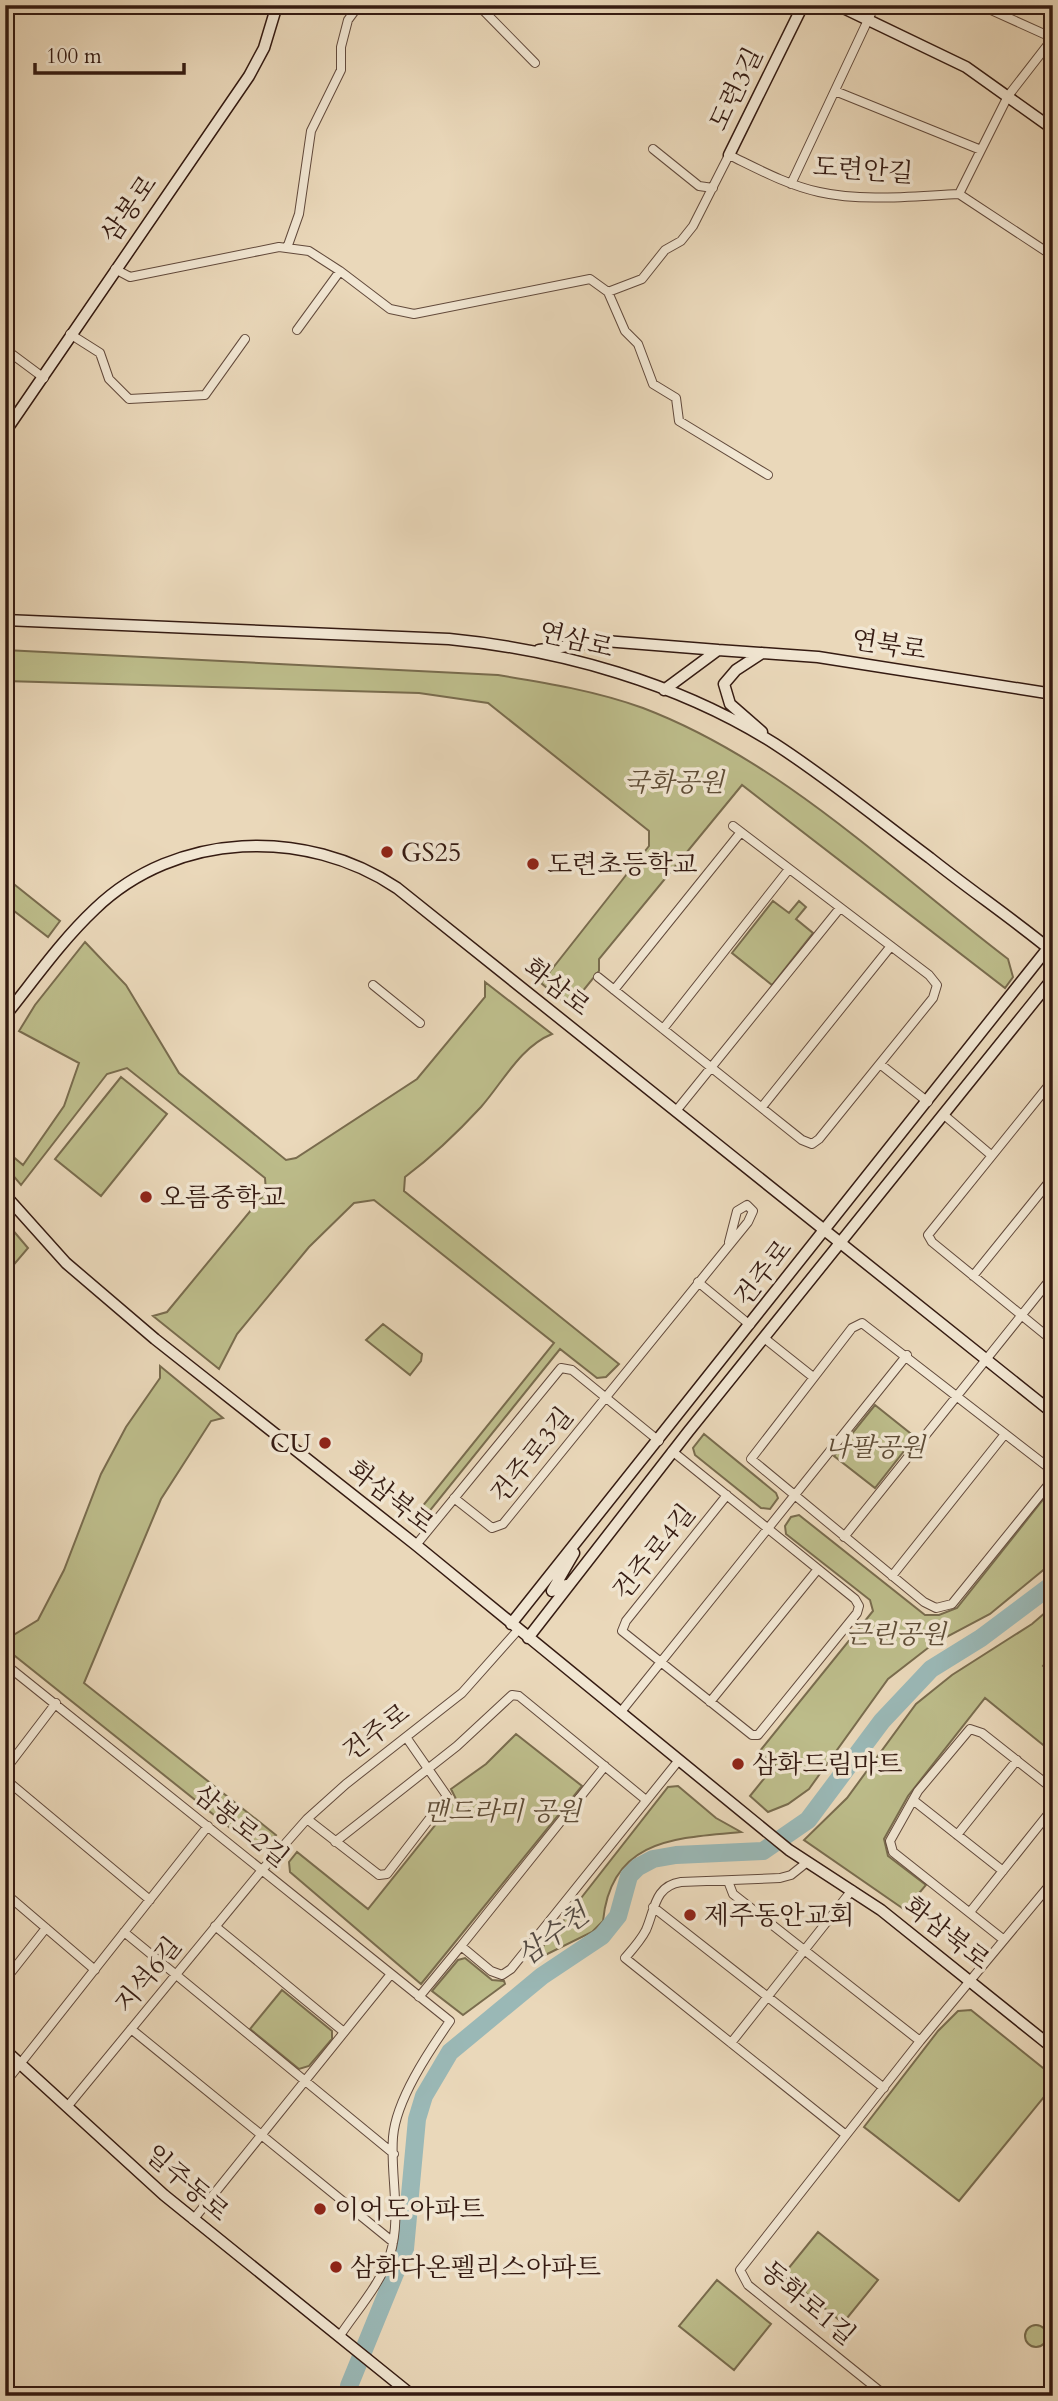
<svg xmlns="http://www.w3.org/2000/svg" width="1058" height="2401" viewBox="0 0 1058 2401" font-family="Cardo,'Noto Serif KR',serif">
	<rect width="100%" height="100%" fill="#ead8ba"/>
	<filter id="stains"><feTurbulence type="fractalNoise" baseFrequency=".00286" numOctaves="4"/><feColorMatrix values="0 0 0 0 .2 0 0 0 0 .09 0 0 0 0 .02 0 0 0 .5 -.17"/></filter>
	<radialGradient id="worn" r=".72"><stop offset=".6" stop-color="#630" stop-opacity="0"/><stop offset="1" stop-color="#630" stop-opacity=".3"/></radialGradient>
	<path fill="#bdbd8b" stroke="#796c4e" stroke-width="2" d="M5 650 498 675C547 683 596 691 643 708 782 761 891 870 1008 959L1013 977 1005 988 742 785 599 959V971L570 1007 541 983 649 846V831L488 703 419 693 5 681Z
		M5 877 60 921 48 937 5 904Z
		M773 901 789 913 799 901 806 907 796 919 813 933 772 985 732 953Z
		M85 942 126 985 179 1073 286 1160 296 1158 417 1079 485 997V982L552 1034C520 1047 503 1082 481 1107 457 1133 433 1156 405 1177L404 1191 619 1364 606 1377 597 1378 560 1349 424 1518 417 1521 413 1518 554 1343 374 1200 354 1203 309 1247 237 1334 219 1369 153 1316 167 1312 266 1192 265 1178 127 1068 107 1074 21 1185 5 1166V1150L23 1165 64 1106 79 1063 19 1031 35 1005Z
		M121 1077 167 1114 101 1196 55 1159Z
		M5 1221 28 1248 5 1275Z
		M383 1324 422 1354 421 1361 410 1375 366 1340Z
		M160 1366 223 1418 211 1421 161 1499 84 1683 276 1835 265 1847H254L5 1648V1628L15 1634 38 1620 64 1570 101 1474 126 1427 160 1378Z
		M875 1405 915 1437 875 1488 834 1456Z
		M704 1434 776 1493 778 1498 770 1509 761 1508 695 1455 693 1448Z
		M1053 1487V1562L990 1614 933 1644 888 1679 809 1789 788 1804 768 1812 750 1796 775 1765 759 1752 873 1611 870 1600 786 1534 785 1526 791 1517 799 1515 925 1615H939L957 1608Z
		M1053 1606V1653L1043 1666 1053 1675V1753L985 1698 908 1796 884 1839 888 1856 926 1885 905 1910 804 1840 847 1798 916 1704 952 1675 1032 1624Z
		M516 1734 582 1786 421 1984 290 1872 289 1862 297 1852 368 1909 456 1799 451 1789 486 1764Z
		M678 1786 716 1818 741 1832C675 1838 611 1839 603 1921L592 1932 531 1962 668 1787Z
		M465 1958 492 1980 504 1981 505 1984 463 2015 432 1991 458 1960Z
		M282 1990 332 2031V2039L309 2066 299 2069 250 2029Z
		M971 2010 1053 2076V2086L959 2201 864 2127 938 2031 958 2011Z
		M818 2232 878 2280 843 2323 783 2275Z
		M717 2280 771 2324 734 2370 679 2326Z
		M1025 2336a11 11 0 1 1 22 0a11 11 0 1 1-22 0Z"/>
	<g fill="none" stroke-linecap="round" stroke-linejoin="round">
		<path stroke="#9ab8b6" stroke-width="18" d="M350 2396 349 2386 405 2249 417 2119 424 2096 450 2052 542 1976 602 1936 618 1916 629 1876 638 1867 653 1859 676 1855 763 1851 808 1820 882 1721 931 1669 981 1638 1053 1584"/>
		<g stroke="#624a3c" stroke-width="10">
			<path id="street" d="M478 5 535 63
				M980 5 1053 38
				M835 91 981 150
				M653 149 699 186 713 188
				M791 184 875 5
				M959 194 1008 96 1053 38
				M959 194 1053 256
				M287 248 299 214 311 131 341 70V47L348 20 359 5
				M115 269 130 277 279 247 309 251 340 271
				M608 292 642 279 665 250 681 241 693 226 729 155C758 169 787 185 819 192 863 202 914 196 959 194
				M297 330 340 271 390 309 414 314 590 279 608 292 625 331 638 344 653 384 676 398 679 421 768 475
				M70 334 100 353 109 379 129 399 205 395 245 339
				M5 349 44 378
				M598 977 802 1140 812 1144 819 1139 933 998 937 985 929 975 733 826
				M373 985 420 1023
				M614 990 741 832
				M663 1029 789 869
				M880 1064 928 1102
				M1053 1080 928 1235 932 1242 1053 1341
				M762 1107 891 946
				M676 1111 840 908
				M944 1115 991 1155
				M973 1276 1053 1177
				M698 1282 750 1325
				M764 1338 813 1377
				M672 1451C733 1500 794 1549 855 1599L859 1606 857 1613 758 1735H752L622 1631 626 1621 727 1495
				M1053 1471 862 1323 852 1328 751 1459 924 1602 936 1608 952 1604 1053 1479
				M454 1498 492 1528 503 1524 748 1222 753 1211 747 1205 737 1211 729 1242
				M844 1537 1053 1276
				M416 1545 561 1368 572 1370 659 1441
				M892 1576 1005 1434
				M5 1664 450 2021C429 2051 396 2100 393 2137 390 2176 402 2216 390 2255 380 2285 356 2311 339 2337
				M710 1702 818 1569
				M620 1713 907 1355
				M5 1770 56 1703
				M5 1779 150 1900
				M913 1800 1003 1871
				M307 1819 379 1875 387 1874 447 1796 406 1737
				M957 1835 1017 1760
				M335 1842 457 1746 512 1695 519 1696 646 1800
				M806 1863 791 1875 780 1878 681 1882C654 1886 655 1910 646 1930 641 1940 632 1950 625 1958L846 2135
				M728 1881 733 1894 920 2041
				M5 1893 95 1970
				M653 1907 884 2088
				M970 1912 1053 1808
				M215 1926 344 2032
				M124 1932 394 2154
				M1004 1940 893 1852 890 1841 918 1791 970 1729 982 1733 1053 1789
				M461 1946 605 1766
				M5 1980 46 1928
				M419 1997 461 1946 491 1971 502 1975 511 1969 679 1760
				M131 2029 393 2242
				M731 2043 852 1890
				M5 2083 208 1826
				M67 2107 262 1870 307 1819 346 1784 462 1693 518 1630
				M193 2220 391 1974
				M886 2396 748 2285 740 2270 920 2041 1053 1881"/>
		</g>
		<g stroke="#351b12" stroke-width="13">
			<path id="secondary" d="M837 5 966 67 1053 129
				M729 155 803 5
				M5 432 249 76 264 48 277 5
				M5 620 449 639C561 650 679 683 775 744 829 779 879 820 930 858 970 890 1013 919 1053 952
				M539 650 605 641 718 650
				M762 653 736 670 724 684 730 704 762 732
				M664 690 718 650 818 657 1053 694
				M5 1016C34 980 61 941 95 909 176 831 306 827 397 888L1053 1413
				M5 1195 66 1263 155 1339 416 1545 789 1850 881 1910 1053 2048
				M566 1585 552 1591 574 1553
				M511 1624 1048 948
				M528 1638 688 1432 1053 978
				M5 2050 164 2195 413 2396"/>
		</g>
		<use href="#street" stroke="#f1e6d2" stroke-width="8"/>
		<use href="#secondary" stroke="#f1e6d2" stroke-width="10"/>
	</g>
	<g fill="#8f2418" stroke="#f1e6d2" stroke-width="2.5">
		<circle cx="387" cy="852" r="7"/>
		<circle cx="533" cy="864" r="7"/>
		<circle cx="146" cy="1197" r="7"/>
		<circle cx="325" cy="1443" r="7"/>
		<circle cx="738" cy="1764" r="7"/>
		<circle cx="690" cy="1915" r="7"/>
		<circle cx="320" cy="2209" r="7"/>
		<circle cx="336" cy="2267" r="7"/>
	</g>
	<g text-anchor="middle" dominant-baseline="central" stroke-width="7" stroke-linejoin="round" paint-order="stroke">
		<g font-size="26" fill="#351b12" stroke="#f1e6d2">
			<text transform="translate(736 89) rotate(-64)">도련3길</text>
			<text transform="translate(863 170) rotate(4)">도련안길</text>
			<text transform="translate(129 209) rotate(-55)">삼봉로</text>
			<text transform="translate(576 640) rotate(14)">연삼로</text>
			<text transform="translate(889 645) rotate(9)">연북로</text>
			<text transform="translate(557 987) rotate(38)">화삼로</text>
			<text transform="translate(763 1273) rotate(-52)">건주로</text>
			<text transform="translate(532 1455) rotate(-51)">건주로3길</text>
			<text transform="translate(391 1497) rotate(38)">화삼북로</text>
			<text transform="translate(654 1552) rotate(-51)">건주로4길</text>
			<text transform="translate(376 1732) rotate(-37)">건주로</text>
			<text transform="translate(241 1826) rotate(39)">삼봉로2길</text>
			<text transform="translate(947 1933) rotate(38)">화삼북로</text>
			<text transform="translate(148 1975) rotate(-51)">지석6길</text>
			<text transform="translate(187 2183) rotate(41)">일주동로</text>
			<text transform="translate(808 2303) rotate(40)">동화로1길</text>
		</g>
		<g font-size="26" font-style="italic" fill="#5e4c36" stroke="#f1e6d2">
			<text x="674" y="782">국화공원</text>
			<text x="875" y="1447">나팔공원</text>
			<text x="896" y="1634">근린공원</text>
			<text x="502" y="1811">맨드라미 공원</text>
		</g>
		<g font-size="26" fill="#351b12" stroke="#f1e6d2" text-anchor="start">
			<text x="401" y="852">GS25</text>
			<text x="547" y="864">도련초등학교</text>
			<text x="160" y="1197">오름중학교</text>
			<text x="311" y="1443" text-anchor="end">CU</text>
			<text x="752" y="1764">삼화드림마트</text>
			<text x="704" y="1915">제주동안교회</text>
			<text x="334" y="2209">이어도아파트</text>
			<text x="350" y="2267">삼화다온펠리스아파트</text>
		</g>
		<g font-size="28" font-style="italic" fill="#534a43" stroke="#f1e6d2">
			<text transform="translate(553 1935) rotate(-37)">삼수천</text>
		</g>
	</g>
	<rect width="1058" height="2401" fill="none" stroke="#ead8ba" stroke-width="28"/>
	<rect x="7" y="7" width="1044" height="2387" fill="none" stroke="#351b12" stroke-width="3.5"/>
	<rect x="14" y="14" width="1030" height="2373" fill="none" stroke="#351b12" stroke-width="2"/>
	<path d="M35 63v10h149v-10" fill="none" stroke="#351b12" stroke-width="3.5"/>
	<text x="46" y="63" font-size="21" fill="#351b12" stroke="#f1e6d2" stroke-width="5" paint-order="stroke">100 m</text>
	<rect width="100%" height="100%" filter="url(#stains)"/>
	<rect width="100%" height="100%" fill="url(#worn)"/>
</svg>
